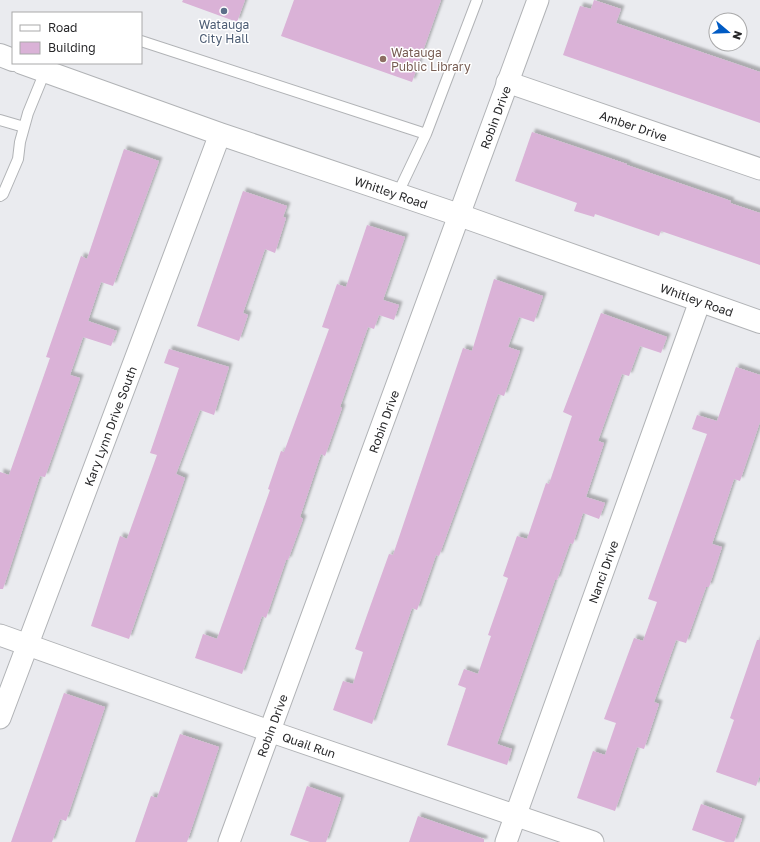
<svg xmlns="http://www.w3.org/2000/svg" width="760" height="842" viewBox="0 0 760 842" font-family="'Golos Text',sans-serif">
	<defs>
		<filter id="shadow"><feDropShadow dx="3.5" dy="-3.5" stdDeviation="1" flood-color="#0004"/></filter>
	</defs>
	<rect width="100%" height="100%" fill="#eaebef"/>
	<path fill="#dab2d7" filter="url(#shadow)" d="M183 0H245L237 22 182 2Z
		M294 0H441L412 82 281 36Z
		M594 0 621 9 616 23 760 72V123L563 55 580 6 591 9Z
		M532 132 627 164V165L731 201 730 203 760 213V265L661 231 659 236 595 214 594 217 574 211 577 203 515 181Z
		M124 149 159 161 113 286 101 282 88 321 117 331 111 346 83 337 70 375 80 378 45 477 40 476 3 589H0V472L9 475 50 358 46 357 81 256 87 259Z
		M243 191 287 206 283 217 286 218 275 253 265 249 243 313 248 315 239 341 197 326Z
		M367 225 405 237 383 300 399 305 394 320 379 315 374 329 368 327 340 407 342 408 325 456 321 454 300 517 303 519 288 560H286L266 618 262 616 242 674 195 658 203 634 217 639 270 490 268 489 281 451 284 452 329 329 322 327 337 284 346 287Z
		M494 279 543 296 534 322 519 317 508 347 520 351 504 396 498 394 439 556 436 555 417 610 412 608 372 724 333 710 343 681 353 684 363 652 355 649 371 604 389 554 393 555 463 348 472 351Z
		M601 313 667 337 661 353 640 346 629 376 622 374 598 441 604 443 586 497 605 503 599 519 583 513 573 544 570 543 557 580H555L497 744 512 749 507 765 447 745 466 688 458 685 464 669 478 674 491 636 488 635 508 578 503 576 517 536 527 539 546 483 549 484 572 416 563 412Z
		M169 349 229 367 214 415 200 410 176 474 185 478 129 639 91 626 120 536 127 539 157 455 150 453 179 368 164 363Z
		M736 367 760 375V422L740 481 734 479 712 544 722 547 709 587H706L686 643 676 640 654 702 659 704 644 749 637 747 615 811 577 798 593 751 605 755 616 723 604 719 634 638 643 641 657 602 648 599 707 434 692 429 697 415 717 421Z
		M757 640H760V775L756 786 716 772 734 720 730 718Z
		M64 693 105 707 66 821 60 819 52 842H11Z
		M180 734 219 747 187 842H135L151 796 157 798Z
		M307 786 341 798 326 842H310L290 835Z
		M701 804 742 819 734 842H726L692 830Z
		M418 816 484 839V842H409Z"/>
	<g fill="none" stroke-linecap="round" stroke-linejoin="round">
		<g stroke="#b1b3b6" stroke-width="12">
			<path id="lane" d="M141 41 426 134
				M0 120 24 127
				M397 195 426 134 477 0
				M0 196 3 194 18 159 20 142 28 113 46 69"/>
		</g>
		<g stroke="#b1b3b6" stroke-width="23">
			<g id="street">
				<path id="s1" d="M507 82 760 169"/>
				<path id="s2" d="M0 635 269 731 593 842"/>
				<path id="s3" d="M0 718 220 134"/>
				<path id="s4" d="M229 842 538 0"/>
				<path id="s5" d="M506 842 700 301"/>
			</g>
		</g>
		<g stroke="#b1b3b6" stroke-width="24">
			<g id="secondary">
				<path d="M0 55 13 60"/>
				<path id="s6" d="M22 63 220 134 459 215 760 322"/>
			</g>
		</g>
		<use href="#lane" stroke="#fff" stroke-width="10"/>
		<use href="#street" stroke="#fff" stroke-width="21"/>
		<use href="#secondary" stroke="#fff" stroke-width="22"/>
	</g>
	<circle fill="#5c6f8a" stroke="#fff" stroke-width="1.5" cx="224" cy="11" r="4"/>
	<circle fill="#8d6e63" stroke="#fff" stroke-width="1.5" cx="383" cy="59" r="4"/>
	<g text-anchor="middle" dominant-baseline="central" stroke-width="3" stroke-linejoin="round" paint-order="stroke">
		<g font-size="12" fill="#4e5e75" stroke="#fff">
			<text x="224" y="24">Watauga<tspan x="224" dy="14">City Hall</tspan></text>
		</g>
		<g font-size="12" fill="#785e54" stroke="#fff" text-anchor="start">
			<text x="391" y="52">Watauga<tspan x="391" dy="14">Public Library</tspan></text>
		</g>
		<g font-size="12" fill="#28282a" stroke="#fff">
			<text stroke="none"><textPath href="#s4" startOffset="772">Robin Drive</textPath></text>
			<text stroke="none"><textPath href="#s1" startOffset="134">Amber Drive</textPath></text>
			<text stroke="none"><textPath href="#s6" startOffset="391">Whitley Road</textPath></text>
			<text stroke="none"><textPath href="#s6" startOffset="715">Whitley Road</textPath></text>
			<text stroke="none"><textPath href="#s4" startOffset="448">Robin Drive</textPath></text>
			<text stroke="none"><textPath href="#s3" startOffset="312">Kary Lynn Drive South</textPath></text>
			<text stroke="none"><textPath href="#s5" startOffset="287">Nanci Drive</textPath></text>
			<text stroke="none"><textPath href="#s4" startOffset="124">Robin Drive</textPath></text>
			<text stroke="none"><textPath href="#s2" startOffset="328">Quail Run</textPath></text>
		</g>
	</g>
	<rect x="12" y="12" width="130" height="52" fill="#ffffff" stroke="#a9a9aa"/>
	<rect x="20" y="25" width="20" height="6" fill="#ffffff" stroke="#a9a9aa"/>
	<text x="48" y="32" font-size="12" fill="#28282a">Road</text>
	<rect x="20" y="42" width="20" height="12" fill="#dab2d7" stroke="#a9a9aa"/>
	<text x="48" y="52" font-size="12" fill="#28282a">Building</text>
	<g transform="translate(728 32) rotate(109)"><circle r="19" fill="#ffffff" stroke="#a9a9aa"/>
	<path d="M0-3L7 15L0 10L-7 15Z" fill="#005bc4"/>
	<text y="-6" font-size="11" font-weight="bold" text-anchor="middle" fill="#28282a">N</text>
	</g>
</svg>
